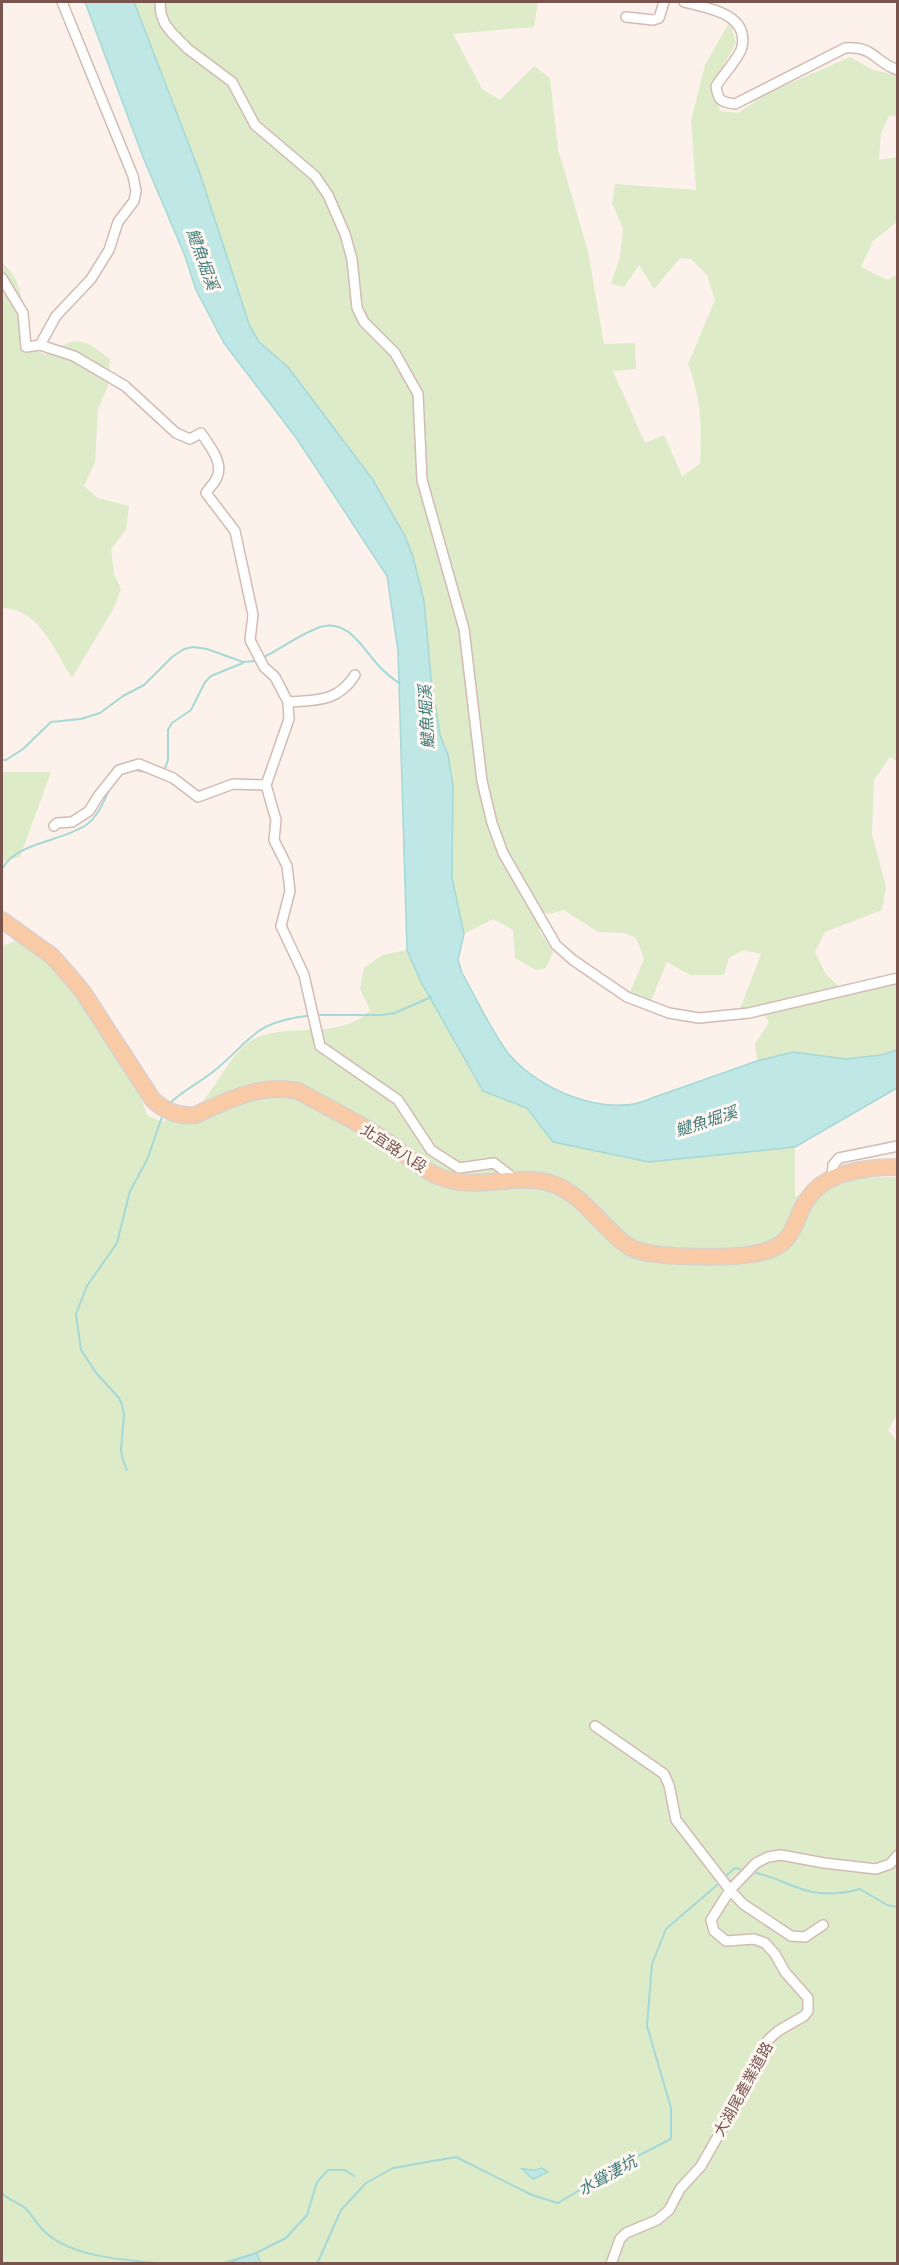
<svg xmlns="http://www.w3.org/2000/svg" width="899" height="2265" viewBox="0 0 899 2265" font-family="'IBM Plex Sans','Noto Sans TC',sans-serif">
	<rect width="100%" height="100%" fill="#fcf2eb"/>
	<path fill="#ddebc9" d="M134 2H538L534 27 453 34 482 89 500 100 534 66 550 78 558 149 588 251 604 344 635 343 636 369 613 371 645 443 664 435 682 476 700 464C702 428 701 398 688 364L715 300 707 275 691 259 680 258 654 289 639 265 624 287 611 284 620 257 623 229 612 203 615 184 696 190 691 121 705 65 730 21 736 43 720 72 714 92 720 111 738 113 768 93 850 57 873 70 897 75V116H889L881 133 879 160 897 157V222L873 241 861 267 887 280 898 274V762L890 757 874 780 872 834 886 887 882 910 825 932 815 952 825 973 844 992 897 976V1050L881 1055 846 1059 793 1052 757 1061 755 1044 769 1022 760 1010 740 1009 761 954 744 950 729 958 724 975H690L667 962 649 1006 628 997 644 959 636 938 624 933 598 932 564 910 548 914 538 910 539 930 553 952 546 968 536 970 515 958 513 930 493 919 464 934 452 878 453 786 448 755 440 735 431 678 424 601 405 536 373 480 288 367 259 342 249 324 199 171Z
		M2 263C27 281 22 319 28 346L46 355C78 335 81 337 110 359L108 386 98 409 95 463 84 486 98 498 129 506 126 530 111 549 114 574 121 589 114 608 72 678C54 650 39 608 2 608Z
		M2 772H51L20 857 2 862Z
		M27 929 75 995 99 1005 131 1068 147 1115 162 1122C172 1117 188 1114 196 1108 216 1091 232 1048 256 1038 292 1022 341 1041 370 1010L360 989 364 968 382 955 407 950 421 982 483 1091 527 1108 553 1142 649 1162 795 1147V1197L832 1179 897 1177 898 1413 888 1430 898 1443 897 2263H2V946L16 941Z"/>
	<path fill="#bfe7e5" stroke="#a5d8d6" stroke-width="1.5" d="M85 2H134L199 171 249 324 259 342 288 367 373 480 405 536 413 557 424 601 431 678 440 735 448 755 453 786 452 878 464 934 458 960 462 973C477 999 490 1029 508 1053 537 1089 608 1120 652 1098L757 1061 793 1052 846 1059 881 1055 897 1050V1088L795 1147 649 1162 553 1142 527 1108 483 1091 421 982 407 950 398 651 387 576 297 439 224 343 196 290 185 256 143 157Z
		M541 2168 548 2172 533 2179 522 2169 536 2170Z
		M256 2253 261 2263H216H229Z"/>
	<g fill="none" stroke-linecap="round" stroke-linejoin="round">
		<path stroke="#a5d8d6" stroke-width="2" d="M266 656C283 647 301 634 320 627 348 618 363 649 379 666 385 673 392 678 400 684
			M2 760H6L23 749 51 722 81 719 100 713 123 696 144 685 172 657 184 649 193 647 207 649 243 662 256 661
			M165 768 168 760V730L172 723 191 710 205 682 211 676 243 663
			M134 770 152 773
			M2 869C16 842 61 842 86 825 99 816 104 800 111 786
			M320 1015H382L395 1013 431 997
			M169 1104C182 1091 199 1083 214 1071 251 1041 253 1022 307 1016
			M127 1470 123 1460 121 1450 124 1414 122 1405 119 1398 97 1374 81 1350 76 1314 87 1286 117 1243 130 1191 147 1160 163 1114
			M756 1873C776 1877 793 1888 812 1892 828 1895 845 1893 860 1889L887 1905 898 1907
			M727 1875 735 1868 740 1869
			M2 2193C8 2200 18 2202 25 2208 33 2216 38 2226 46 2233 76 2259 130 2260 168 2264
			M224 2263 256 2253 286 2238 307 2215 317 2182 328 2170H345L354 2176
			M317 2264 341 2210 366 2183 393 2168 456 2157 532 2195 558 2203 624 2163 671 2139V2108L647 2026 652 1964 666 1929 717 1885"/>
		<g stroke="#d2bbb3" stroke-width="12">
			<path id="minor" d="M160 2 161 14 165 24 172 33 188 49 232 82 255 125 315 176 328 195 345 234 352 259 357 308 364 322 395 353 418 394 422 480 464 629 482 781 492 823 503 853 556 945 573 960 627 997 669 1013 699 1018 749 1013 898 978
				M684 2C707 8 749 13 742 47 740 57 722 76 716 86 718 100 720 102 735 104L845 48C875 46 874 62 898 70
				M626 17 653 20 659 18 664 2
				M2 278 23 313 26 347 40 345 74 356 125 386 176 433 190 439 201 433C209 445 224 463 217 477 215 483 209 488 206 493L235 531 253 615 250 640 264 667 275 677 288 702 289 719 266 785 276 820 274 840 287 866 290 891 281 926 304 975 320 1046 398 1100 431 1150 459 1168 494 1163 516 1180
				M40 345 56 316 91 279 109 250 118 222 134 201 136 191 133 176 62 2
				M288 702C317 700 338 702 355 675
				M54 826 57 823 72 822 89 811 99 795 119 770 139 764 173 778 198 797 233 784 266 785
				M832 1177 833 1165 839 1158 898 1146
				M595 1726 664 1774 669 1785 676 1820 730 1890 743 1904 791 1936 805 1937 823 1925
				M611 2264 620 2239 626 2233 657 2220 669 2210 680 2189 701 2166 743 2092 768 2040 778 2031 804 2016 808 2011V1998L785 1972 775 1954 765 1943 754 1939 726 1941 714 1931 711 1920 730 1890 756 1863 768 1857 781 1855 824 1863 876 1869 890 1864 898 1855"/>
		</g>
		<g stroke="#d9cfcd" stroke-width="18">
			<path id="primary" d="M2 920 52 956 68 974 83 992 153 1100C165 1111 178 1117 195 1115 229 1100 260 1083 298 1091 327 1107 358 1122 385 1140 405 1154 423 1172 446 1179 481 1190 516 1173 550 1183 582 1193 598 1223 624 1243 628 1246 635 1250 640 1251 662 1258 730 1258 753 1254 804 1246 788 1216 816 1189 836 1170 871 1167 898 1167"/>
		</g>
		<use href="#minor" stroke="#fff" stroke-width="9"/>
		<use href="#primary" stroke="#f9caa6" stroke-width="15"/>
	</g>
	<g text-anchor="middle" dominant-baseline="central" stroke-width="6" stroke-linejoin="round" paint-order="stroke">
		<g font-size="15" fill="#78544d" stroke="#fff7f2">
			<text transform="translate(394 1148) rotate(33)">北宜路八段</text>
			<text transform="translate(743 2089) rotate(-61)">大湖尾產業道路</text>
		</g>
		<g font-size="16" font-style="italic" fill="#407c7b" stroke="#fff7f2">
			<text transform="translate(203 259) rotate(70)">𩻸魚堀溪</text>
			<text transform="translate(426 717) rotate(-93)">𩻸魚堀溪</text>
			<text transform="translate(706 1121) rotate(-18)">𩻸魚堀溪</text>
			<text transform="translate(607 2175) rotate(-29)">水聳淒坑</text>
		</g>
	</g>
	<rect width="899" height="2265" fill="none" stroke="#78544d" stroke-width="6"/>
</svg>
